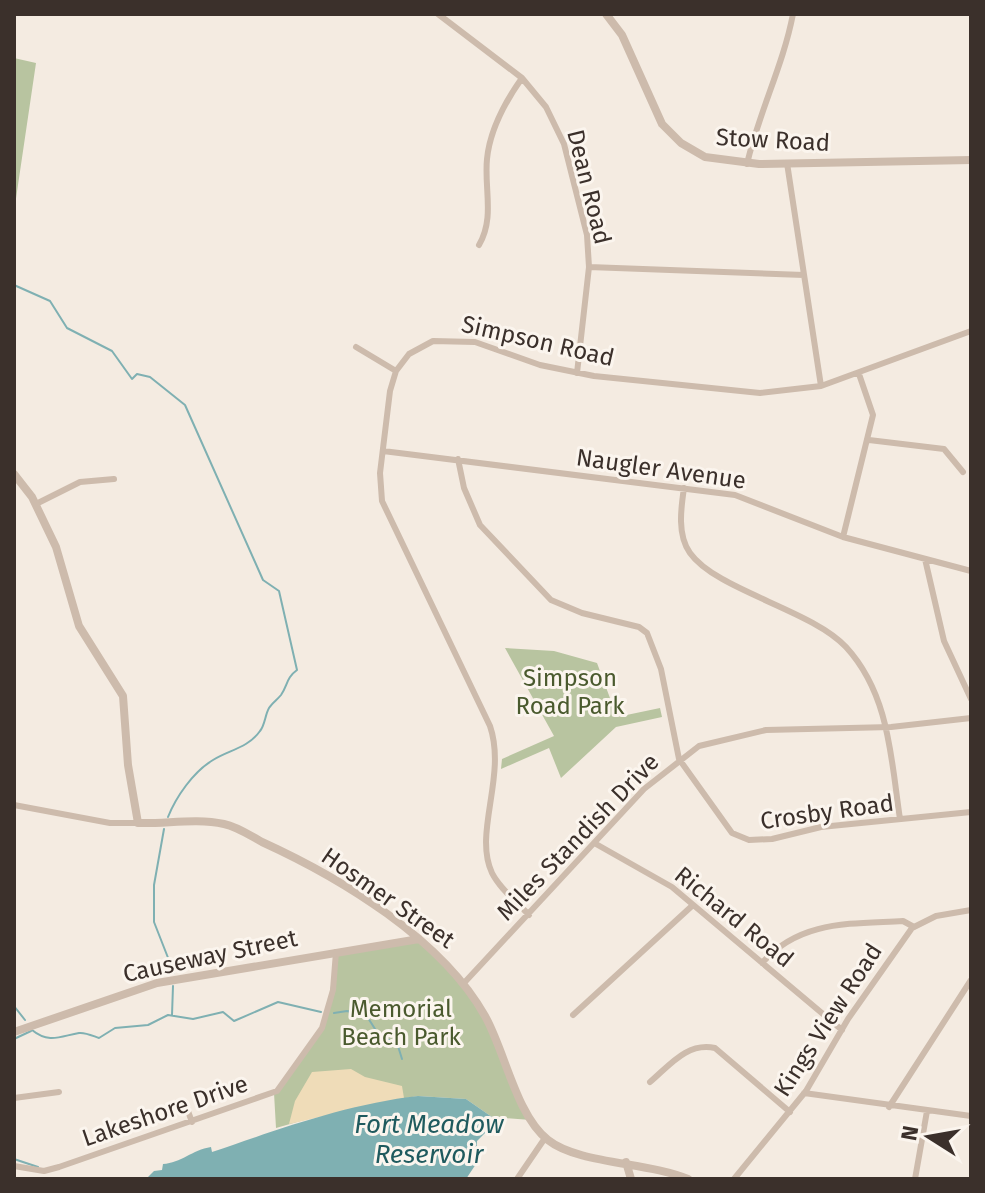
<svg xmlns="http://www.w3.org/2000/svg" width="985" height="1193" viewBox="0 0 985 1193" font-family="'Fira Sans',sans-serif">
	<rect width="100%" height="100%" fill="#f4ebe1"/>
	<path fill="#b8c4a0" d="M14 58 36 63 14 212Z
		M505 648 554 651 597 663 617 717 660 708 662 717 616 727 561 778 549 748 501 769 502 759 554 736Z
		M419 939 478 1004 531 1120 492 1117 466 1099 418 1096 346 1108 276 1128 274 1093 326 1019 336 952Z"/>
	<path fill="#efdcb8" d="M351 1069 365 1077 402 1086 404 1098 289 1124 295 1101 312 1072Z"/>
	<path fill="#7fb0b2" d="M418 1096 466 1099 492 1117 490 1128 477 1141 476 1164 466 1179H146L154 1171 162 1170 163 1164C181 1163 192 1150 211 1147L212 1152C274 1131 346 1104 418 1096Z"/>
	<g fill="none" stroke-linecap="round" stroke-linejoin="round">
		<path stroke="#7fb0b2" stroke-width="2" d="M14 285 50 301 67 328 112 351 132 379 137 374 150 377 185 405 263 580 279 591 297 670C286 678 288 685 281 695 277 700 272 703 269 708 265 715 265 725 260 731 248 748 229 750 213 760 193 772 176 797 168 817
			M164 829 154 885V922L174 973
			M14 1006 25 1020
			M334 1013 347 1011 362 1015
			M172 1015 173 986
			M368 1018 377 1032 398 1046 402 1059
			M32 1030C49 1044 61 1036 79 1033 85 1032 93 1036 99 1038L115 1028 148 1025 168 1015 193 1019 223 1012 234 1021 278 1002 321 1012
			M14 1039 31 1031
			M14 1159 38 1167"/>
		<path stroke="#cdbbac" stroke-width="6" d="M438 14 522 78 546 107 564 144 587 235 589 267 577 373
			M787 163 821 386
			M747 164C759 112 783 66 793 14
			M479 245C495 218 484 188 487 159 490 129 505 102 522 78
			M589 267 804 275
			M356 347 396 371
			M869 440 944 449 963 472
			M383 451 735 495 843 537 971 571
			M458 459 464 488 480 525 551 600 582 613 639 627 647 633 661 669 679 759 732 833 749 840 772 839 821 827 971 812
			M684 488C681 508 677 535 690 553 716 590 812 610 846 647 890 695 891 760 900 819
			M36 504 80 482 114 479
			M843 537 873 415 859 374
			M925 559 944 641 971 699
			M14 805 110 823H138
			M596 844 672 887 842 1030
			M529 915C517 902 500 889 492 873 473 833 507 776 490 726L382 501 380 473 390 391 396 371 409 354 433 341 475 342 540 365 594 376 760 393 821 386 971 331
			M762 963C800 920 850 924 903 921L914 927
			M464 983 644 789 699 746 766 730 891 727 971 718
			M573 1015 693 905
			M650 1082C670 1065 687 1042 715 1048L790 1112
			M804 1093 971 1116
			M14 1098 59 1092
			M185 1103 192 1122
			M889 1107 971 980
			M14 1166 44 1171 59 1167 277 1091 322 1028 333 990 336 952
			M517 1179 545 1138
			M734 1179 806 1091 848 1019 912 928 936 916 971 910
			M915 1179 927 1111"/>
		<path stroke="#cdbbac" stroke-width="8" d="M606 14 622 35 662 124 681 143 705 157 759 164 971 160
			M14 474 32 497 56 547 79 626 123 696 128 765 138 823C166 824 196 818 224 824 238 827 249 835 262 842 341 878 442 939 485 1016 505 1051 516 1115 548 1140 578 1164 648 1162 688 1179
			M14 1032 157 983 419 939
			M626 1162 631 1179"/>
	</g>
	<g text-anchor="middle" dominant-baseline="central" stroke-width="6" stroke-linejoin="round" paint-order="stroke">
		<g font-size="24" fill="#3b302b" stroke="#fbf5ee">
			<text transform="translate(773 140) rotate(3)">Stow Road</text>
			<text transform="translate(589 187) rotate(76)">Dean Road</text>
			<text transform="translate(538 341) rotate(13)">Simpson Road</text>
			<text transform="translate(661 469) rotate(8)">Naugler Avenue</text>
			<text transform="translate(827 812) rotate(-8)">Crosby Road</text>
			<text transform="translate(578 837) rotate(-46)">Miles Standish Drive</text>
			<text transform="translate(388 898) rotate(35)">Hosmer Street</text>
			<text transform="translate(734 917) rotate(39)">Richard Road</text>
			<text transform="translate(210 956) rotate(-12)">Causeway Street</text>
			<text transform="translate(828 1020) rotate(-57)">Kings View Road</text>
			<text transform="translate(165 1111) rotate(-19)">Lakeshore Drive</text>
		</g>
		<g font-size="24" fill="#4a5a2e" stroke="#fbf5ee">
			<text x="570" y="678">Simpson<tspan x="570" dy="28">Road Park</tspan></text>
			<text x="401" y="1009">Memorial<tspan x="401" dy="28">Beach Park</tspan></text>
		</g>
		<g font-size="26" font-style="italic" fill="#1f5a5e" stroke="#fbf5ee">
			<text x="429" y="1124">Fort Meadow<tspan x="429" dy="30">Reservoir</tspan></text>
		</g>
	</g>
	<rect width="985" height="1193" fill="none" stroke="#3b302b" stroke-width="32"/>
	<g transform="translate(929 1137) rotate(281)" stroke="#fbf5ee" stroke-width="6" paint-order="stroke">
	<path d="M0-6L14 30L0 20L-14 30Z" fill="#3b302b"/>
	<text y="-12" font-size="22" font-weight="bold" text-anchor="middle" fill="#3b302b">N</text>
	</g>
</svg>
